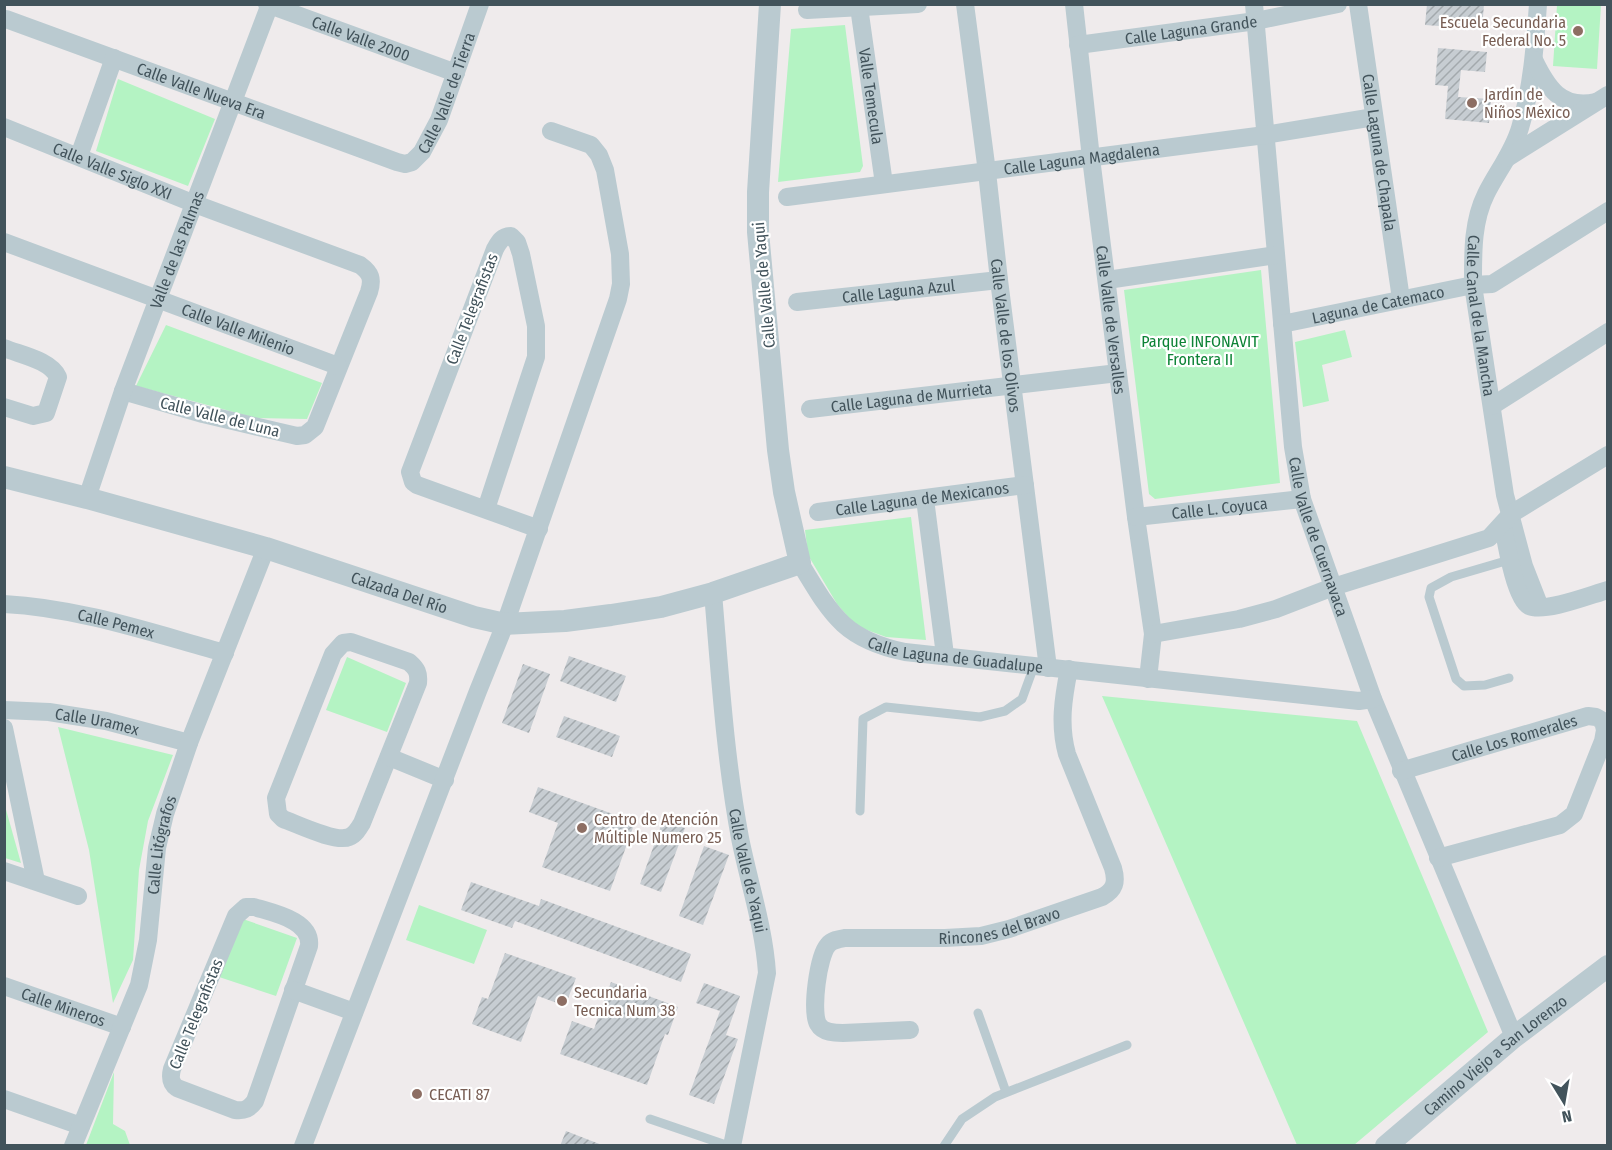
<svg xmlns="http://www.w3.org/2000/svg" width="1612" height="1150" viewBox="0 0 1612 1150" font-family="'Fira Sans Condensed',sans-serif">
	<defs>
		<pattern id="building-hatch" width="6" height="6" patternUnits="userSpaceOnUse" patternTransform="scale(1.5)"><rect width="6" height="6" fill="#c7cdd2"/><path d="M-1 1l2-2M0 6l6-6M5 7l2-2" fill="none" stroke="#a3a9ad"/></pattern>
	</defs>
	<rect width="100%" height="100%" fill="#efebec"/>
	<path fill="#b4f3c3" d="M1557 5H1601L1597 69 1553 66Z
		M845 25 863 166 860 172 778 182 791 29Z
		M118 79 215 119 188 186 96 151Z
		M1261 270 1280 483 1155 499 1149 494 1124 290Z
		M166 325 322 383 307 419 256 418 136 386Z
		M1345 330 1352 357 1322 365 1329 401 1303 407 1295 342Z
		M911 517 926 640 886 637 856 626 837 604 808 555 805 530Z
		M347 657 406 683 387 732 326 710Z
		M1102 696 1357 721 1488 1032 1354 1145H1297Z
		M58 727 173 755 148 821 139 870 133 960 113 1003 89 850Z
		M5 806 21 863 5 858Z
		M419 905 487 930 474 964 406 940Z
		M240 918 297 938 276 996 219 977Z
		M114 1072 113 1124 125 1131 130 1145H86Z"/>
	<path fill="url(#building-hatch)" d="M1427 4H1484L1482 29 1425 25Z
		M1438 48 1487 52 1485 72 1461 70 1458 97 1491 99 1489 123 1445 119 1448 86 1435 85Z
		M569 656 626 676 616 702 560 681Z
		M523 664 550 674 529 733 502 723Z
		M564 716 620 736 612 757 556 737Z
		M538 787 635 822 610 891 542 867 558 823 529 812Z
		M663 820 685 828 661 892 640 884Z
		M704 846 729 855 703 925 679 916Z
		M471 882 539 906 541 899 691 954 681 982 515 921 512 928 461 910Z
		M505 953 576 978 565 1006 538 996 521 1042 472 1024 482 997 488 999Z
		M611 982 678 1007 668 1035 665 1034 647 1085 560 1054 572 1021 594 1029Z
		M704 983 740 996 726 1035 738 1039 714 1104 689 1095 720 1011 696 1003Z
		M566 1131 602 1145V1146H560Z"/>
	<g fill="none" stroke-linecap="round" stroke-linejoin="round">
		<path stroke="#bacad0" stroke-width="9" d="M1509 678 1485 685 1464 686 1456 679 1429 597 1431 588 1451 577 1509 560
			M860 811 863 719 886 707 980 717 1005 711 1022 699 1034 666
			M978 1013 1006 1092
			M650 1119 729 1146
			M944 1146 962 1119 995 1097 1127 1045"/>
		<g stroke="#bacad0" stroke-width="18">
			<path id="s1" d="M267 4 456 73"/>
			<path id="s2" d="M965 4 987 172 999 280 1048 668"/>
			<path id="s3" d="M1074 4 1091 158 1136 517 1153 634 1148 679"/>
			<path id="s4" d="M1254 4 1293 447 1302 499 1373 699 1514 1037"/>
			<path id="s5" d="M1358 4 1401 299"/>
			<path id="s6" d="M1538 4C1535 46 1532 88 1520 128 1513 152 1497 172 1486 194 1472 222 1473 255 1473 285L1505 495 1524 566 1540 607"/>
			<path id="s7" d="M859 7 884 184"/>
			<path d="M807 10 918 4"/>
			<path id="s8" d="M6 19 397 162 405 164 412 162 422 152 439 120 480 4"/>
			<path id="s9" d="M1078 45 1256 21 1338 4"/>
			<path d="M1534 60C1547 87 1561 110 1596 102"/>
			<path id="s10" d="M4 127 195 204 360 265C371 273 373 279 369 292L315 427 305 435 297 436 203 414 123 391"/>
			<path d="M79 156 114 58"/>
			<path d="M1507 158 1608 95"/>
			<path id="s11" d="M787 197 1265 135 1374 117"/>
			<path id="s12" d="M4 242 338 366"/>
			<path d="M1107 280 1276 255"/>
			<path id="s13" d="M797 302 999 280"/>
			<path id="s14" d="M1282 324 1473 285 1492 284 1608 211"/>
			<path d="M4 348C21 355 50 360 58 377L46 413 33 416 4 407"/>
			<path d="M1492 406 1608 332"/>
			<path id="s15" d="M810 409 1118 373"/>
			<path id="s16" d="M87 498 123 391 270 4"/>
			<path d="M925 499 945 655"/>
			<path d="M486 509 536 357V326L521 254 517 242 511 236C502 236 499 242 495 249L410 472 413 482 417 485 539 529"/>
			<path id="s17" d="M818 512 1025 485"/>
			<path id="s18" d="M1136 517 1302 499"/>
			<path d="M1503 526C1506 542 1515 599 1529 606 1545 613 1590 595 1608 590"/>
			<path id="s19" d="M800 563C831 614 843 639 905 652L1359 701 1373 699"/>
			<path id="s20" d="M713 593C720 675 725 757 740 838 749 883 764 927 767 973L732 1146"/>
			<path id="s21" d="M4 604C80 608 152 633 225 653"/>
			<path d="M1153 634 1239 619 1276 609 1333 587 1489 538 1511 514 1608 455"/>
			<path d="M351 642 409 662C417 669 419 673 418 683L362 823C359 828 355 835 349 837 336 843 297 824 283 819L278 814 276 798 333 654 343 643Z"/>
			<path id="s22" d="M4 710 49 712 106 721 189 743"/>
			<path d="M4 728 36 881"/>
			<path d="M389 757 445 780"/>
			<path id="s23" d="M1401 771 1588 716 1596 717 1603 721 1605 730 1603 741 1574 814 1560 825 1438 858"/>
			<path d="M4 871 78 896"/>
			<path d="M246 907H254C273 913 312 920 309 946L255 1101C249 1109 245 1111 235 1110L177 1088C170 1083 170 1077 172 1069L236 916Z"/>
			<path id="s24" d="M4 986 122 1027"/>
			<path d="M293 990 354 1012"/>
			<path id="s25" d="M910 1030 843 1033C835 1033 823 1033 818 1024 811 1011 818 956 828 945 832 940 839 939 845 938H945L981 936 1009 929 1102 897C1115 890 1117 882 1113 868L1067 754C1059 725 1063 699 1069 669"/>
			<path d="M4 1099 81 1126"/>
			<path id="s26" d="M73 1146 139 985 148 940 157 848 165 814 189 743 266 548"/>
			<path d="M303 1146 478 691 505 624 618 299 621 284 620 254 605 170 599 155 591 145 551 131"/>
		</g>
		<g stroke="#bacad0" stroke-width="22">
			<path id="s27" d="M4 477 87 498 266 548 474 617 505 624 565 621 611 615 661 607 713 593 800 563 784 492 778 450 758 232V192L770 4"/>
			<path id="s28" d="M1386 1146 1514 1037 1608 966"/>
		</g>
	</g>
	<g fill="#8d6e63" stroke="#fff" stroke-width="2">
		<circle cx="1578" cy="31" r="6"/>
		<circle cx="1472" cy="103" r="6"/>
		<circle cx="582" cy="828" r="6"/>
		<circle cx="562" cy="1001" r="6"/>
		<circle cx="417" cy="1094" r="6"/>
	</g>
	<g text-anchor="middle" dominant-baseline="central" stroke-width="4.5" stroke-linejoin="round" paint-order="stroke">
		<g font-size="16" fill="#785e54" stroke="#fff" text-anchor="start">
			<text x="1566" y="22" text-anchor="end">Escuela Secundaria<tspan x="1566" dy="18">Federal No. 5</tspan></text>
			<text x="1484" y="94">Jardín de<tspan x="1484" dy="18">Niños México</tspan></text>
			<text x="594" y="819">Centro de Atención<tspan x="594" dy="18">Múltiple Numero 25</tspan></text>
			<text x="574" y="992">Secundaria<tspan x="574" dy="18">Tecnica Num 38</tspan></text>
			<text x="429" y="1094">CECATI 87</text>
		</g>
		<g font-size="16" fill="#42535b" stroke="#fff">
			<text stroke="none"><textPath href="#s9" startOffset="114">Calle Laguna Grande</textPath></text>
			<text stroke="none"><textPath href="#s1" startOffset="100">Calle Valle 2000</textPath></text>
			<text stroke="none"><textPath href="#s8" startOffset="208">Calle Valle Nueva Era</textPath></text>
			<text stroke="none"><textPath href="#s8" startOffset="510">Calle Valle de Tierra</textPath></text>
			<text stroke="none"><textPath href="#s7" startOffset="90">Valle Temecula</textPath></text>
			<text stroke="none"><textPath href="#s5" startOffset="150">Calle Laguna de Chapala</textPath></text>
			<text stroke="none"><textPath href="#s11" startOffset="297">Calle Laguna Magdalena</textPath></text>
			<text stroke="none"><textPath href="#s10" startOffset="117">Calle Valle Siglo XXI</textPath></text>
			<text stroke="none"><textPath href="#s16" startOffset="264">Valle de las Palmas</textPath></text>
			<text transform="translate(764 285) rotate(-95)">Calle Valle de Yaqui</text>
			<text stroke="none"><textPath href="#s13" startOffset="102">Calle Laguna Azul</textPath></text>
			<text stroke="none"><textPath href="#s14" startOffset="98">Laguna de Catemaco</textPath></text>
			<text transform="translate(472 309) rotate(-69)">Calle Telegrafistas</text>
			<text stroke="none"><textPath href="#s6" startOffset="324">Calle Canal de la Mancha</textPath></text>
			<text stroke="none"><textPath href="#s3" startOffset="318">Calle Valle de Versalles</textPath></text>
			<text stroke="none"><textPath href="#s12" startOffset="250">Calle Valle Milenio</textPath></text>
			<text stroke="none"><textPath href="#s2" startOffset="334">Calle Valle de los Olivos</textPath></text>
			<text stroke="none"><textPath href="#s15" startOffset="102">Calle Laguna de Murrieta</textPath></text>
			<text transform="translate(220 417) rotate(14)">Calle Valle de Luna</text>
			<text stroke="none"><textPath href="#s17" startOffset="105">Calle Laguna de Mexicanos</textPath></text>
			<text stroke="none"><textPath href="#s18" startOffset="84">Calle L. Coyuca</textPath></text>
			<text stroke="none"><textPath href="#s4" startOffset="538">Calle Valle de Cuernavaca</textPath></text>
			<text stroke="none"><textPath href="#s27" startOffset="412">Calzada Del Río</textPath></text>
			<text stroke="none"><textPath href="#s21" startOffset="114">Calle Pemex</textPath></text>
			<text stroke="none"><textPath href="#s19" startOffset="194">Calle Laguna de Guadalupe</textPath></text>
			<text stroke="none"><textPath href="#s22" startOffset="94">Calle Uramex</textPath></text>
			<text stroke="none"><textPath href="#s23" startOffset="118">Calle Los Romerales</textPath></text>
			<text stroke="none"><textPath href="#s26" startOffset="316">Calle Litógrafos</textPath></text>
			<text stroke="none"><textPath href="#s20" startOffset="280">Calle Valle de Yaqui</textPath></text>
			<text stroke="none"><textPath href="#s25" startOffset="351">Rincones del Bravo</textPath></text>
			<text stroke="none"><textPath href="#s24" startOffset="63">Calle Mineros</textPath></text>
			<text transform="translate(196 1014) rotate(-68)">Calle Telegrafistas</text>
			<text stroke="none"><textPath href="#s28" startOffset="142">Camino Viejo a San Lorenzo</textPath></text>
		</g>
		<g font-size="16" fill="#0d8336" stroke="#fff">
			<text x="1200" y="341">Parque INFONAVIT<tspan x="1200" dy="18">Frontera II</tspan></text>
		</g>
	</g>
	<rect width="1612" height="1150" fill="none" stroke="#42535b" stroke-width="12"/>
	<g transform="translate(1564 1102) rotate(169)" stroke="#ffffff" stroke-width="4.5" paint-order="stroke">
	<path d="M0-4.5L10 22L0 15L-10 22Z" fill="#42535b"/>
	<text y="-9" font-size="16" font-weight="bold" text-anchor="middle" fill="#42535b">N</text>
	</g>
</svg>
